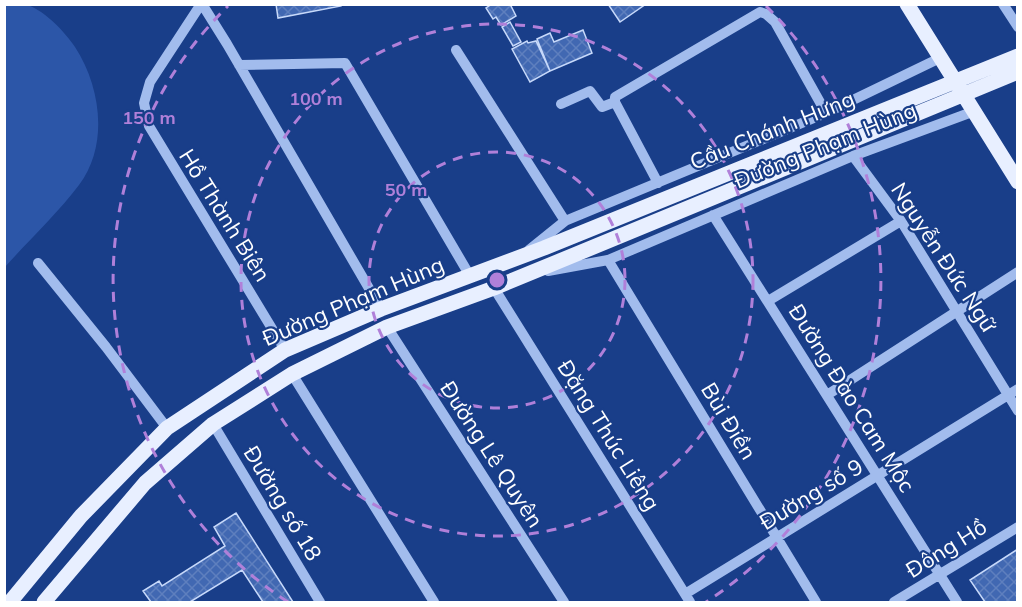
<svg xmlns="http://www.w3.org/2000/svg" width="1022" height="607" viewBox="0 0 1022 607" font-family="Mulish,sans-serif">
	<defs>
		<pattern id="building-cross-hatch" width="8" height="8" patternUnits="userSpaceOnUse" patternTransform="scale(1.5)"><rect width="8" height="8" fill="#4168b2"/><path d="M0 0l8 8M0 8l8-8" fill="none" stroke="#5e7fbe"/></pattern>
	</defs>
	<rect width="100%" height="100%" fill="#193e89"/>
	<path fill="#2c56a8" d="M5 4C10 4 17 4 23 4 42 7 65 32 75 47 101 87 109 145 79 185 57 214 29 240 5 267Z"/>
	<path fill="url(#building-cross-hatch)" stroke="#c7d9fa" stroke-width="1.5" d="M276 4H341V6L278 18Z
		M492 4H510L516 16 501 25 496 17 493 19 486 8Z
		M608 4H646L620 22Z
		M510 22 521 42 513 46 502 27Z
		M583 30 592 53 550 71 537 39 550 33 554 42Z
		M527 41 528 43 536 41 550 71 530 82 512 49Z
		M236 513 293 602H263L242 570 190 602H151L143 591 159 581 162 586 225 546 214 527Z
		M1018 549V602H985L970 580Z"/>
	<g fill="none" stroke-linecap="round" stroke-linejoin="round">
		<path stroke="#a2bced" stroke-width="10" d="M201 4 150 82 144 103 149 126 285 350
			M202 4 227 44 381 309
			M1003 4 1018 27
			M456 50 565 221
			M239 65 345 63 470 276
			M615 102V97L760 12 766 14 775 22 826 113
			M615 102 658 183
			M561 104 590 91 602 107 615 102
			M853 156 901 221 1018 411
			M713 215 957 602
			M529 250 565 221 826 113 940 58
			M608 260 816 602
			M38 263 106 347 167 428
			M548 271 608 260 853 156 972 112
			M494 288 690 602
			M768 301 901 221
			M387 327 564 602
			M292 374 434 602
			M827 395 1018 272
			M213 424 320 602
			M685 594 1018 389
			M894 602 1018 527"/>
		<path stroke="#e8efff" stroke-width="15" d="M907 4 1018 182
			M10 602 81 516 167 428 285 350 381 309 544 248 1018 56
			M44 602 145 483 213 424 292 374 387 327 494 288 1018 72"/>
	</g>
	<g fill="none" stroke="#b080d9" stroke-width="3" stroke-dasharray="10 8">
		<circle cx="497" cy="280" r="128"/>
		<circle cx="497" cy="280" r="256"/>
		<path d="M288 602A384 384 0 0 1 228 6M766 6A384 384 0 0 1 706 602"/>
	</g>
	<g text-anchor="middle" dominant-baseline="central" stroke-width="4.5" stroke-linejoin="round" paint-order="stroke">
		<g font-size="22" fill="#fff" stroke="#193e89">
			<text transform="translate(772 130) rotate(-22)">Cầu Chánh Hưng</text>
			<text transform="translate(825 145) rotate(-22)">Đường Phạm Hùng</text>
			<text transform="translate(225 215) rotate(58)">Hồ Thành Biên</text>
			<text transform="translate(944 257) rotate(57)">Nguyễn Đức Ngữ</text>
			<text transform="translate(353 301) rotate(-23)">Đường Phạm Hùng</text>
			<text transform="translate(852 398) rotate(58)">Đường Đào Cam Mộc</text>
			<text transform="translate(729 421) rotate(59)">Bùi Điền</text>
			<text transform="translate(609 435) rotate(58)">Đặng Thúc Liêng</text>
			<text transform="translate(492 454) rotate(57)">Đường Lê Quyên</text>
			<text transform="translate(811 494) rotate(-31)">Đường số 9</text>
			<text transform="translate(283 503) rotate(59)">Đường số 18</text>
			<text transform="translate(946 548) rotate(-32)">Đông Hồ</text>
		</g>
	</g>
	<circle cx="497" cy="280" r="9" fill="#b080d9" stroke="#193e89" stroke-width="3"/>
	<g font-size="18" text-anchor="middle" font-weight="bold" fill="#b080d9" stroke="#193e89" stroke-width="4.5" stroke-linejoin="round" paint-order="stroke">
		<text x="316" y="105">100 m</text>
		<text x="149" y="124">150 m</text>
		<text x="406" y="196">50 m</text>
	</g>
	<rect width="1022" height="607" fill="none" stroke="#ffffff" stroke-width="12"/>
</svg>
